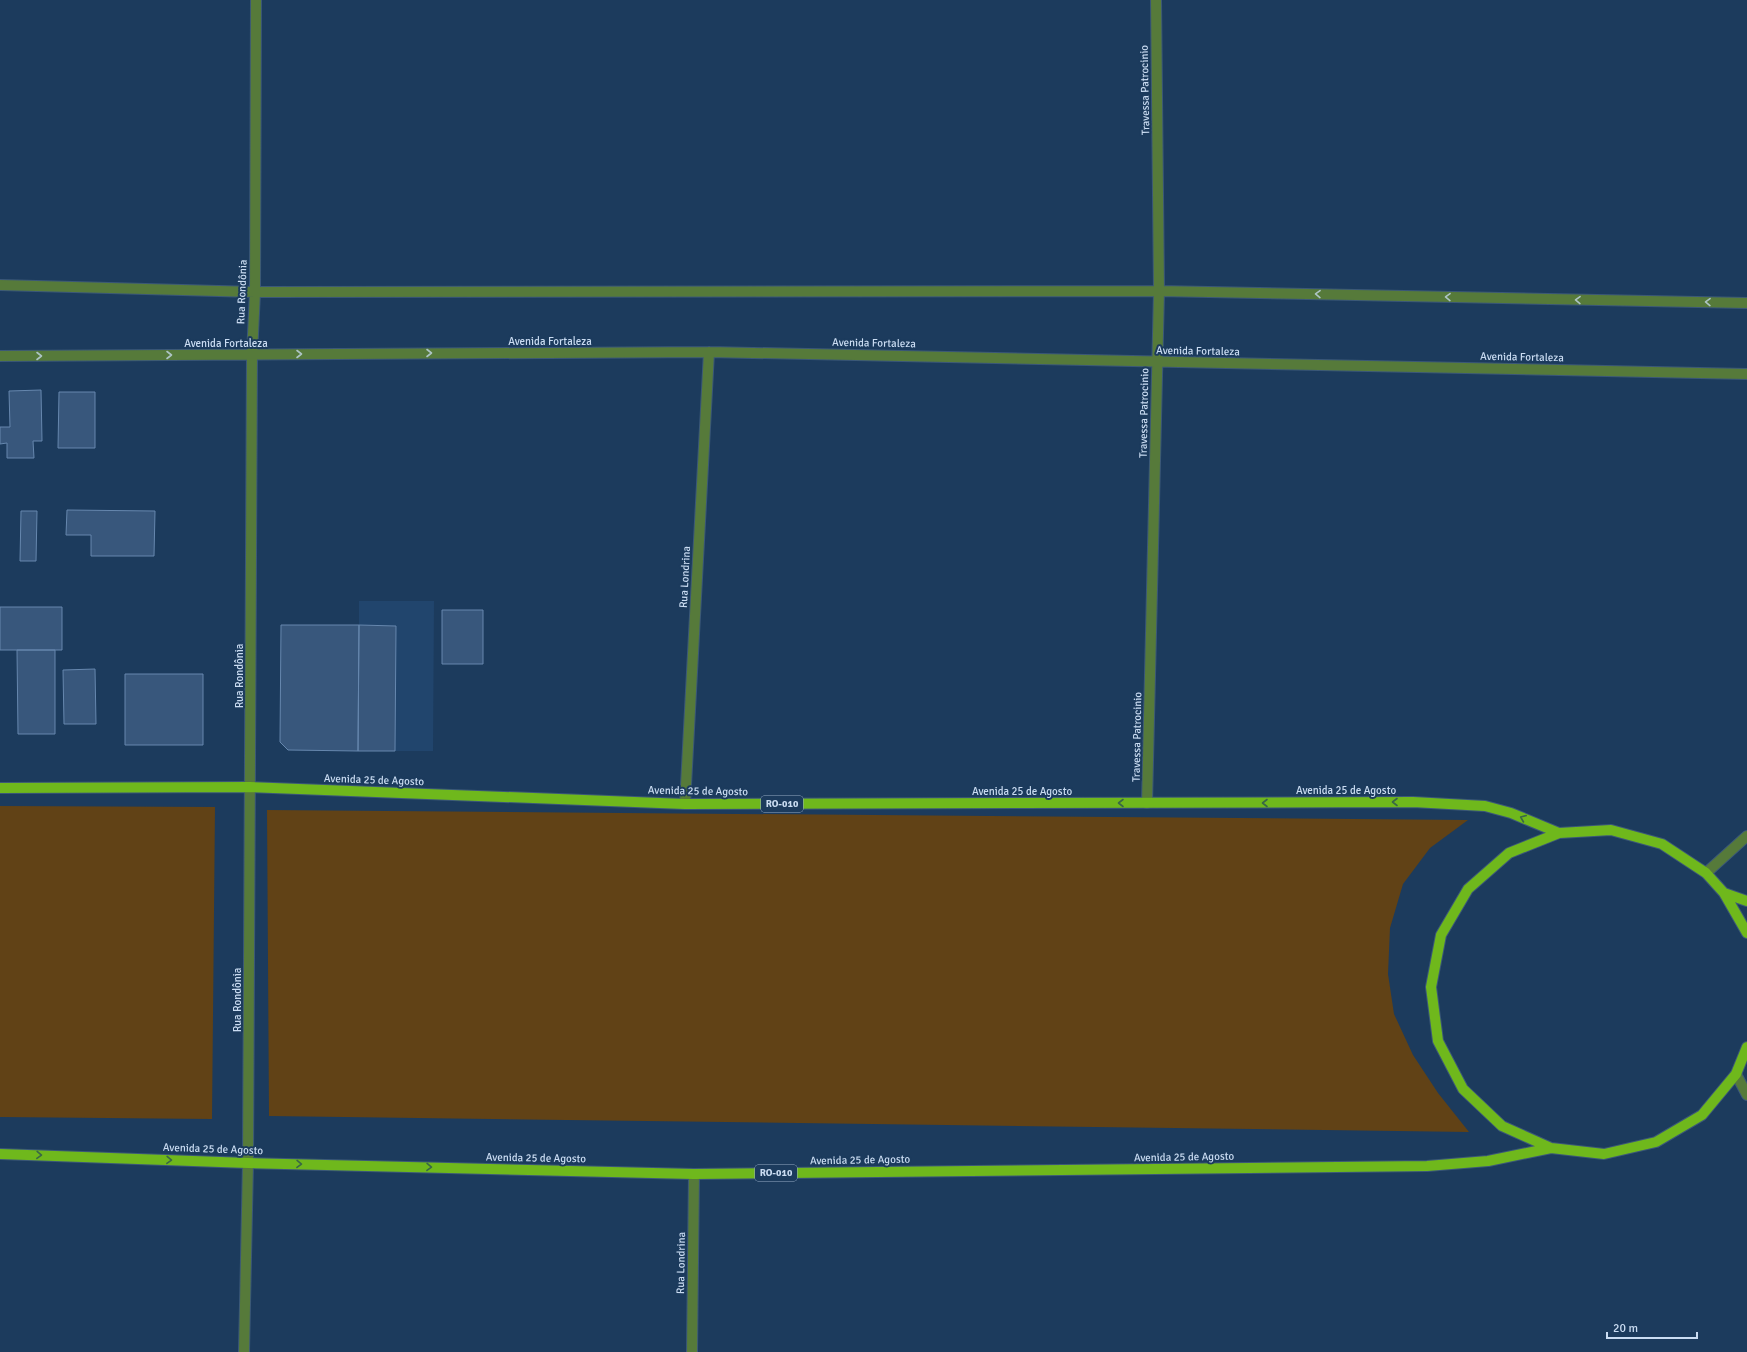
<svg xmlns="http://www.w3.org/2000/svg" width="1747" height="1352" viewBox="0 0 1747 1352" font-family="Signika,sans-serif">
	<rect width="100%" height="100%" fill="#1c3b5d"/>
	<path fill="#21456d" d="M359 601H434L433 751H395L396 626 359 625Z"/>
	<path fill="#614216" d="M0 806 215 807 212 1119 0 1117Z
		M267 810 1468 820 1430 848 1403 884 1390 928 1388 974 1394 1014 1413 1055 1438 1093 1469 1132 269 1116Z"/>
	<path fill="#38577c" stroke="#6687ae" d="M41 390 42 441H33L34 458H7V443L0 444V427H10L9 391Z
		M59 392H95V448H58Z
		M67 510 155 511 154 556H91V535H66Z
		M21 511H37L36 561H20Z
		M0 607H62V650H0Z
		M442 610H483V664H442Z
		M281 625H359L358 751 288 750 280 742Z
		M359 625 396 626 395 751H358Z
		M17 650H55V734H18Z
		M95 669 96 724H64L63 670Z
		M125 674H203V745H125Z"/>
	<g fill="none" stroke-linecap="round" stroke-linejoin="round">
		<g stroke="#3b5878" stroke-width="12">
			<path id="minor" d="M0 285 255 292 1159 291 1747 303
				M0 356 709 352 1747 374
				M1147 803 1159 291 1156 0
				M685 804 709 352
				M1706 873 1747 836
				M1736 1074 1747 1095
				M244 1352 248 1163 252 355 255 292 256 0
				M692 1352 694 1174"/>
		</g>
		<g stroke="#3b5878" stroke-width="12">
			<path id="major" d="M0 788 250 787 685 804 1413 802 1485 806 1511 813 1559 833
				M1724 893 1747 901
				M1747 933 1724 893 1706 873 1662 844 1611 830 1559 833 1509 853 1468 889 1441 935 1431 987 1438 1041 1463 1089 1502 1126 1551 1148 1604 1154 1656 1142 1702 1115 1736 1074 1747 1047
				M0 1154 248 1163 694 1174 1427 1166 1488 1161 1551 1148"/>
		</g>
		<use href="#minor" stroke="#567a3a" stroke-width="10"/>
		<use href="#major" stroke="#6fb81c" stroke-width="10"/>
	</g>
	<defs><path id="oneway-chevron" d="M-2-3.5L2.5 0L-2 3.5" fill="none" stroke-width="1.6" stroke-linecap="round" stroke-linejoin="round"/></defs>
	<g stroke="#adc4c4">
		<use href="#oneway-chevron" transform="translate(1318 294) rotate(-179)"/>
		<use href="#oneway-chevron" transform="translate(1448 297) rotate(-179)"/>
		<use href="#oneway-chevron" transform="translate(1578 300) rotate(-179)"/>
		<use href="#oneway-chevron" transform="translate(1708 302) rotate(-179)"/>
		<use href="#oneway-chevron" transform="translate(429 353)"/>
		<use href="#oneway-chevron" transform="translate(299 354)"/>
		<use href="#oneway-chevron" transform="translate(169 355)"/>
		<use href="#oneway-chevron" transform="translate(39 356)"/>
	</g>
	<g stroke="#396746">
		<use href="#oneway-chevron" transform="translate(1395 802) rotate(180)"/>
		<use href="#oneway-chevron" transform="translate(1121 803) rotate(180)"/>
		<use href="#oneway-chevron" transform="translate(1265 803) rotate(180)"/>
		<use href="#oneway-chevron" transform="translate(1523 818) rotate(-157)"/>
		<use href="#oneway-chevron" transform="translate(39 1155) rotate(2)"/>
		<use href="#oneway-chevron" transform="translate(169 1160) rotate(2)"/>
		<use href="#oneway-chevron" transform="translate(299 1164) rotate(1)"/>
		<use href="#oneway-chevron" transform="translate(429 1167) rotate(1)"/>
	</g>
	<g text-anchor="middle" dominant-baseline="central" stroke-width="4" stroke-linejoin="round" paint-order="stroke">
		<g fill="#1c3b5d" stroke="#96acc5" stroke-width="1">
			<rect x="761" y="796" width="42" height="16" rx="3"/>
			<rect x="755" y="1165" width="42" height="16" rx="3"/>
		</g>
		<g font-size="10" font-weight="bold" fill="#cadcf2">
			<text x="782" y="804">RO-010</text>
			<text x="776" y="1173">RO-010</text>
		</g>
		<g font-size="11" fill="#cadcf2" stroke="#1c3b5d">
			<text transform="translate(1145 90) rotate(-91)">Travessa Patrocinio</text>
			<text transform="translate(242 292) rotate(-88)">Rua Rondônia</text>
			<text x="550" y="341">Avenida Fortaleza</text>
			<text x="226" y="343">Avenida Fortaleza</text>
			<text transform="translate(874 343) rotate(1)">Avenida Fortaleza</text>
			<text transform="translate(1198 351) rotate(1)">Avenida Fortaleza</text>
			<text transform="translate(1522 357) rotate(1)">Avenida Fortaleza</text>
			<text transform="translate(1144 413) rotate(-89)">Travessa Patrocinio</text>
			<text transform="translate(685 577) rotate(-87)">Rua Londrina</text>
			<text transform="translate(239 676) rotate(-90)">Rua Rondônia</text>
			<text transform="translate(1137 737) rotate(-89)">Travessa Patrocinio</text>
			<text transform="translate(374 780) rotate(2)">Avenida 25 de Agosto</text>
			<text x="1346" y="790">Avenida 25 de Agosto</text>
			<text transform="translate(698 791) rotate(1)">Avenida 25 de Agosto</text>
			<text x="1022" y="791">Avenida 25 de Agosto</text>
			<text transform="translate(237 1000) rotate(-90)">Rua Rondônia</text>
			<text transform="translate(213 1149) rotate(2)">Avenida 25 de Agosto</text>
			<text transform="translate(1184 1157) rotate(-1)">Avenida 25 de Agosto</text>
			<text transform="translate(536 1158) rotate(1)">Avenida 25 de Agosto</text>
			<text transform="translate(860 1160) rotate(-1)">Avenida 25 de Agosto</text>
			<text transform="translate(681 1263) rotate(-89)">Rua Londrina</text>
		</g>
	</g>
	<path d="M1607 1332v6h90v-6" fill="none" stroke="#cadcf2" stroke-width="2"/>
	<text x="1613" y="1332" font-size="12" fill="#cadcf2" stroke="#1c3b5d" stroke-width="3" paint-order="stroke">20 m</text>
</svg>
